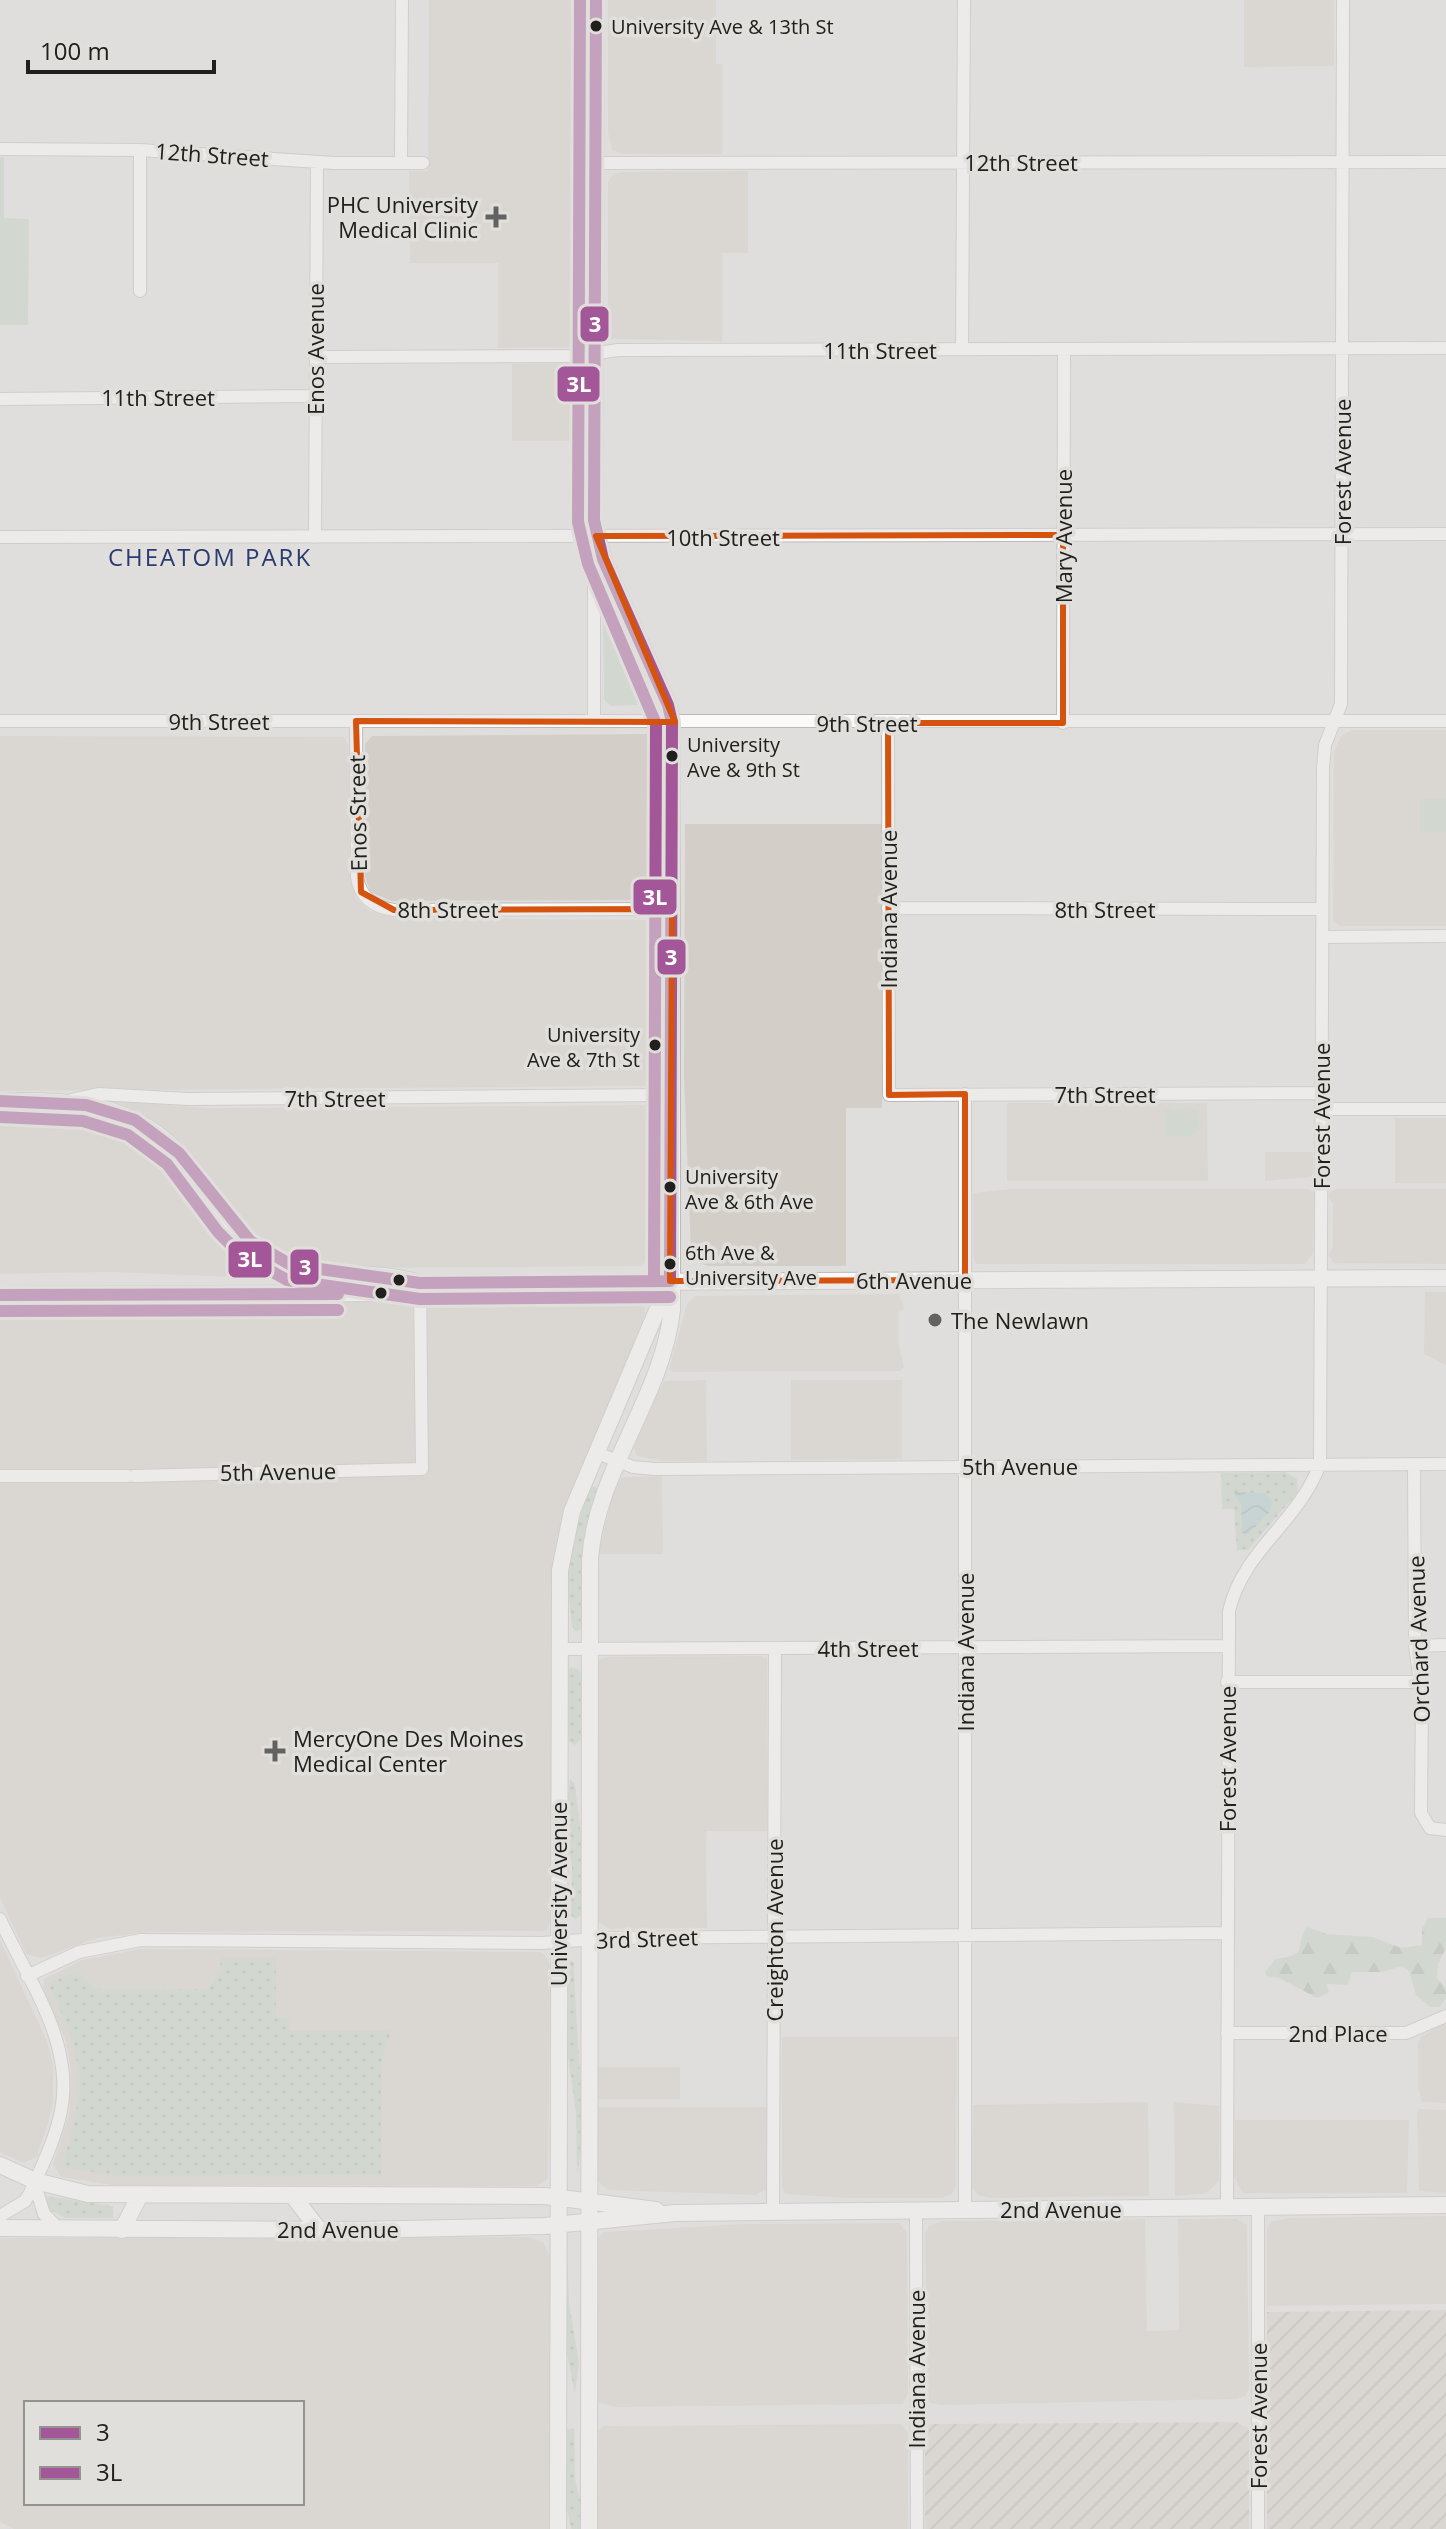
<svg xmlns="http://www.w3.org/2000/svg" width="1446" height="2529" viewBox="0 0 1446 2529" font-family="'Open Sans',sans-serif">
	<defs>
		<pattern id="industrial-furrows" width="10" height="10" patternUnits="userSpaceOnUse" patternTransform="scale(2)"><rect width="10" height="10" fill="#d3cfc8"/><path d="M-1 1l2-2M0 10L10 0M9 11l2-2" fill="none" stroke="#b5b1ab"/></pattern>
		<pattern id="grass-dots" width="8" height="8" patternUnits="userSpaceOnUse" patternTransform="scale(2)"><rect width="8" height="8" fill="#c2d0c2"/><path d="M2 2h.1M6 6h.1" fill="none" stroke="#a6b2a6" stroke-width="1.8" stroke-linecap="round"/></pattern>
		<pattern id="forest-firs" width="22" height="20" patternUnits="userSpaceOnUse" patternTransform="scale(2)"><rect width="22" height="20" fill="#c2d0c2"/><path d="M5 1l3.5 6h-7zM16 11l3.5 6h-7z" fill="#a6b2a6"/></pattern>
		<pattern id="water-waves" width="16" height="10" patternUnits="userSpaceOnUse" patternTransform="scale(2)"><rect width="16" height="10" fill="#acc8c8"/><path d="M0 5q4-4 8 0t8 0" fill="none" stroke="#94acab"/></pattern>
	</defs>
	<rect width="100%" height="100%" fill="#e0dedc"/>
	<path fill="#d3cfc8" fill-rule="evenodd" d="M429 0H583V327L575 347 498 348V263H410L409 171H428Z
		M608 0H716V64H722V154H622L612 150 608 133Z
		M1244 0H1334V66L1244 67Z
		M621 172 748 171V253H722V341L608 339V182L613 174Z
		M570 363 580 370 583 382 582 441H512V364Z
		M1352 730H1446V926H1340L1333 921 1334 751 1342 735Z
		M647 734 656 739 660 755V884L651 900 392 901 370 892 365 876V744L372 736Z
		M0 736 344 737 349 746 350 878 357 899 370 911 394 918 654 920 660 932 657 1081 648 1086 0 1091Z
		M685 824H883L882 1108H846V1266H708L699 1263 691 1252 684 1075Z
		M103 1100 208 1108 648 1105 657 1114 653 1257 640 1266 347 1268 295 1258 263 1241 236 1218 192 1156 170 1134 131 1110Z
		M1007 1103H1207L1208 1181H1007Z
		M0 1112H78L108 1118 136 1129 162 1147 184 1170 233 1237 246 1247 307 1280 110 1272 0 1274Z
		M1395 1118H1446V1183H1395Z
		M1265 1152H1313V1177L1265 1181Z
		M1010 1189H1309L1314 1192 1313 1254 1305 1264H976L973 1257V1193Z
		M1337 1189H1446V1264L1334 1263 1328 1255 1333 1246V1204L1328 1197 1331 1191Z
		M1425 1292H1446V1365L1424 1354Z
		M899 1294 904 1309 898 1311V1342L904 1367 900 1371 673 1372 669 1369 687 1304 695 1296Z
		M630 1297 638 1299 645 1309 643 1326 568 1501 554 1557 550 1921 546 1931 149 1932 98 1938 41 1958 26 1954 0 1898V1306Z
		M706 1380 707 1461H662L637 1456 632 1443 664 1381Z
		M791 1380H902V1459L791 1460Z
		M662 1476 663 1554H598L616 1481 624 1477Z
		M609 1657 761 1656 767 1659V1831H706L707 1928 610 1929 598 1922 596 1667 600 1659Z
		M0 1940 47 2041 53 2065V2101L48 2124 36 2157 24 2163 0 2152Z
		M141 1949 540 1952 545 1955 550 1963 548 2179 536 2186 112 2185 61 2177 53 2164 69 2114 71 2069 65 2039 43 1990 44 1979 82 1960Z
		M1446 2022V2103L1422 2102 1418 2088V2043L1421 2037Z
		M782 2037H957L956 2186 952 2194 942 2198H845L785 2194 782 2187Z
		M596 2067H680V2099H596Z
		M1148 2102 1149 2196 990 2198 978 2195 972 2188 973 2105Z
		M1174 2102 1219 2106V2181L1207 2193 1175 2196Z
		M596 2107H767L766 2189 756 2195 608 2190 597 2180Z
		M1420 2109 1446 2110V2193L1419 2191 1417 2112Z
		M1235 2120H1409L1407 2193H1243L1234 2177Z
		M1446 2216V2304L1267 2306V2229L1272 2221 1289 2218Z
		M1145 2219 1147 2331 1179 2330 1178 2219H1237L1247 2225 1249 2389 1245 2396 1237 2399 941 2405 928 2402 925 2233 929 2226 942 2221Z
		M899 2223 907 2233 908 2393 903 2404 618 2407 598 2403 596 2241 604 2232 743 2224Z
		M528 2237 543 2242 550 2256V2529H14L0 2522V2238ZM26 2403H302V2503H26Z
		M901 2424 908 2432V2529H596V2434L603 2426Z"/>
	<path fill="url(#industrial-furrows)" d="M1446 2310V2529H1267V2312Z
		M1237 2422 1249 2429V2529H925V2428L931 2424Z"/>
	<path fill="url(#grass-dots)" d="M1286 1472 1297 1479 1298 1492 1248 1550H1237L1234 1509H1222L1221 1473Z
		M590 1485 597 1488 583 1554 581 1629 576 1632 572 1626 567 1576 572 1543Z
		M571 1667 578 1669 582 1675 581 1739 575 1745 565 1739 566 1672Z
		M570 1779 575 1784 581 1834V1916L575 1919 571 1915 572 1867 565 1829Z
		M221 1958H276V2017L289 2018V2031H391L381 2063V2175L118 2176 61 2167C88 2087 84 2059 48 1983L77 1971 92 1986 102 1990 207 1989 220 1971Z
		M569 1959 574 1963C575 2035 588 2107 577 2179L576 2113 565 2036Z
		M46 2196 113 2206V2218H65L48 2209Z
		M567 2252 569 2302 579 2363 575 2394 564 2338Z
		M566 2429H574L575 2479 580 2499 581 2529H571L565 2500Z"/>
	<path fill="url(#forest-firs)" d="M1428 1918H1446V1948L1438 1964 1437 1978 1446 1988V1999L1439 2007H1430L1416 1995 1409 1971 1402 1966 1382 1972H1352L1348 1985 1327 1984 1329 1993 1317 1998 1279 1978 1267 1976 1265 1972 1275 1959C1311 1954 1293 1950 1307 1927L1327 1934 1373 1937 1401 1948 1422 1945V1929Z"/>
	<path fill="#c2d0c2" d="M0 157H4V218L29 219 28 325H0Z
		M606 594 647 690 648 699 640 705 610 706 604 699 603 595Z
		M1420 799H1446V832H1420Z
		M1165 1109H1174L1176 1117 1177 1109H1185L1187 1117 1188 1109H1198L1200 1129 1191 1136H1165Z"/>
	<path fill="url(#water-waves)" d="M1235 1492 1265 1493 1273 1502 1269 1513 1248 1534 1242 1533 1241 1504 1234 1495Z"/>
	<g fill="none" stroke-linecap="round" stroke-linejoin="round">
		<g stroke="#bcbab9" stroke-width="14">
			<path id="minor" d="M0 149 140 150 334 163H423
				M401 163 402 0
				M596 163 1446 162
				M140 291V150
				M962 349 964 0
				M315 357 579 356 618 350 1446 348
				M0 399 315 396
				M0 537 1446 534
				M315 537 317 162
				M594 588V720
				M0 721H1446
				M356 721 357 877C360 897 373 907 394 910L672 909
				M888 723 889 1095 1321 1093
				M1063 723 1064 349
				M888 908 1322 909
				M1322 937 1446 936
				M965 1094V2209
				M71 1100 98 1094 188 1099 671 1095
				M1321 1109H1446
				M597 1453 633 1467 655 1469 1446 1464
				M1414 1464 1415 1646 1422 1695 1421 1813 1430 1828 1446 1830
				M0 1476H128
				M134 1476 422 1469 420 1283
				M1415 1646 1446 1645
				M558 1649 1227 1646
				M1227 1682H1417
				M0 1919C27 1979 75 2042 61 2111 55 2140 42 2166 30 2193L25 2201 0 2216
				M27 1976 79 1952 141 1940 542 1943 609 1938 1226 1933
				M1227 2033H1406L1446 2016
				M35 2185 44 2214 59 2229
				M1227 2207 1229 1611C1243 1550 1298 1523 1320 1464L1323 769 1325 745 1341 704 1343 0
				M1258 2207V2529
				M916 2210 917 2529
				M773 2212 775 1649"/>
		</g>
		<g stroke="#bcbab9" stroke-width="18">
			<path id="major" d="M0 1101C83 1100 147 1103 199 1178 220 1209 238 1238 273 1257 320 1282 371 1268 420 1283
				M0 1295 388 1293 420 1283 1446 1278
				M0 2165 35 2181 88 2194 545 2196 656 2210
				M293 2196 319 2230
				M0 2228 357 2230 544 2226 675 2213 1446 2205
				M122 2230 140 2195
				M558 2529 560 1570 572 1511 669 1282
				M589 2529 590 1560C596 1470 662 1399 672 1310V722L668 705 603 559 594 520 596 0"/>
		</g>
		<use href="#minor" stroke="#fafafa" stroke-width="12"/>
		<use href="#major" stroke="#fafafa" stroke-width="16"/>
		<g stroke="#e1dfdb" stroke-width="18">
			<path id="bus-1" d="M596 0 594 520 603 559 668 705 672 722 670 1281
				M0 1101 86 1105 135 1120 179 1153 250 1241 291 1265 420 1283 670 1281
				M0 1295 338 1294"/>
		</g>
		<g stroke="#e1dfdb" stroke-width="18">
			<path id="bus-2" d="M580 0 578 522 588 564 656 724 654 1281
				M0 1117 83 1121 128 1135 167 1164 218 1232 239 1253 287 1280 420 1299 670 1297
				M0 1311 338 1310"/>
		</g>
		<use href="#bus-1" stroke="#a35798" stroke-width="12"/>
		<use href="#bus-2" stroke="#a35798" stroke-width="12"/>
	</g>
	<path d="M0 0H1446V2529H0ZM1063 535V723H888L889 1095 965 1094V1280L670 1281 672 909 394 910 361 892 356 721 675 722 596 536Z" fill="#e0dedc" fill-opacity=".55" fill-rule="evenodd"/>
	<path fill="none" stroke="#d4530e" stroke-width="6" stroke-linejoin="round" d="M1063 535V723H888L889 1095 965 1094V1280L670 1281 672 909 394 910 361 892 356 721 675 722 596 536Z"/>
	<g fill="#21201f" stroke="#e1dfdb" stroke-width="3">
		<circle cx="596" cy="26" r="7"/>
		<circle cx="672" cy="756" r="7"/>
		<circle cx="655" cy="1045" r="7"/>
		<circle cx="670" cy="1187" r="7"/>
		<circle cx="670" cy="1264" r="7"/>
		<circle cx="399" cy="1280" r="7"/>
		<circle cx="381" cy="1293" r="7"/>
	</g>
	<g fill="#646261" stroke="#e1dfdb" stroke-width="3">
		<path d="M492 205h8v8h8v8h-8v8h-8v-8h-8v-8h8z"/>
		<circle cx="935" cy="1320" r="8"/>
		<path d="M271 1739h8v8h8v8h-8v8h-8v-8h-8v-8h8z"/>
	</g>
	<g text-anchor="middle" dominant-baseline="central" stroke-width="7" stroke-linejoin="round" paint-order="stroke">
		<g font-size="20" fill="#21201f" stroke="#e1dfdb" text-anchor="start">
			<text x="611" y="26">University Ave &amp; 13th St</text>
			<text x="687" y="744">University<tspan x="687" dy="25">Ave &amp; 9th St</tspan></text>
			<text x="640" y="1034" text-anchor="end">University<tspan x="640" dy="25">Ave &amp; 7th St</tspan></text>
			<text x="685" y="1176">University<tspan x="685" dy="25">Ave &amp; 6th Ave</tspan></text>
			<text x="685" y="1252">6th Ave &amp;<tspan x="685" dy="25">University Ave</tspan></text>
		</g>
		<g font-size="22" fill="#21201f" stroke="#e1dfdb">
			<text transform="translate(212 154) rotate(4)">12th Street</text>
			<text x="1021" y="162">12th Street</text>
			<text transform="translate(315 349) rotate(-90)">Enos Avenue</text>
			<text x="880" y="350">11th Street</text>
			<text x="158" y="397">11th Street</text>
			<text transform="translate(1342 472) rotate(-90)">Forest Avenue</text>
			<text transform="translate(1063 536) rotate(-90)">Mary Avenue</text>
			<text x="723" y="537">10th Street</text>
			<text x="219" y="721">9th Street</text>
			<text x="867" y="723">9th Street</text>
			<text transform="translate(357 813) rotate(-91)">Enos Street</text>
			<text x="448" y="909">8th Street</text>
			<text transform="translate(888 909) rotate(-90)">Indiana Avenue</text>
			<text x="1105" y="909">8th Street</text>
			<text x="1105" y="1094">7th Street</text>
			<text x="335" y="1098">7th Street</text>
			<text transform="translate(1321 1116) rotate(-90)">Forest Avenue</text>
			<text x="914" y="1280">6th Avenue</text>
			<text x="1020" y="1466">5th Avenue</text>
			<text transform="translate(278 1471) rotate(-1)">5th Avenue</text>
			<text transform="translate(1418 1639) rotate(-92)">Orchard Avenue</text>
			<text x="868" y="1648">4th Street</text>
			<text transform="translate(965 1652) rotate(-90)">Indiana Avenue</text>
			<text transform="translate(1227 1759) rotate(-90)">Forest Avenue</text>
			<text transform="translate(558 1894) rotate(-90)">University Avenue</text>
			<text transform="translate(774 1930) rotate(-90)">Creighton Avenue</text>
			<text transform="translate(647 1938) rotate(-2)">3rd Street</text>
			<text x="1338" y="2033">2nd Place</text>
			<text x="1061" y="2209">2nd Avenue</text>
			<text x="338" y="2229">2nd Avenue</text>
			<text transform="translate(916 2369) rotate(-90)">Indiana Avenue</text>
			<text transform="translate(1258 2416) rotate(-90)">Forest Avenue</text>
		</g>
		<g font-size="22" fill="#21201f" stroke="#e1dfdb" text-anchor="start">
			<text x="478" y="204" text-anchor="end">PHC University<tspan x="478" dy="25">Medical Clinic</tspan></text>
			<text x="951" y="1320">The Newlawn</text>
			<text x="293" y="1738">MercyOne Des Moines<tspan x="293" dy="25">Medical Center</tspan></text>
		</g>
		<g font-size="24" letter-spacing="2" fill="#2a3b74" stroke="#e1dfdb">
			<text x="210" y="556">CHEATOM PARK</text>
		</g>
	</g>
	<g stroke="#e1dfdb" stroke-width="3">
		<rect x="579" y="305" width="31" height="38" rx="8" fill="#a35798"/>
		<rect x="556" y="365" width="45" height="38" rx="8" fill="#a35798"/>
		<rect x="632" y="878" width="46" height="38" rx="8" fill="#a35798"/>
		<rect x="656" y="938" width="31" height="38" rx="8" fill="#a35798"/>
		<rect x="227" y="1240" width="46" height="39" rx="8" fill="#a35798"/>
		<rect x="289" y="1248" width="31" height="38" rx="8" fill="#a35798"/>
	</g>
	<g font-size="22" text-anchor="middle" font-weight="bold" fill="#fff">
		<text x="595" y="332">3</text>
		<text x="579" y="392">3L</text>
		<text x="655" y="905">3L</text>
		<text x="671" y="965">3</text>
		<text x="250" y="1267">3L</text>
		<text x="305" y="1275">3</text>
	</g>
	<rect x="24" y="2401" width="280" height="104" fill="#e1dfdb" stroke="#949390" stroke-width="2"/>
	<rect x="40" y="2427" width="40" height="12" fill="#a35798" stroke="#949390" stroke-width="2"/>
	<text x="96" y="2441" font-size="24" fill="#21201f">3</text>
	<rect x="40" y="2467" width="40" height="12" fill="#a35798" stroke="#949390" stroke-width="2"/>
	<text x="96" y="2481" font-size="24" fill="#21201f">3L</text>
	<path d="M28 60v12h186v-12" fill="none" stroke="#21201f" stroke-width="4"/>
	<text x="40" y="60" font-size="24" fill="#21201f" stroke="#e1dfdb" stroke-width="6" paint-order="stroke">100 m</text>
</svg>
